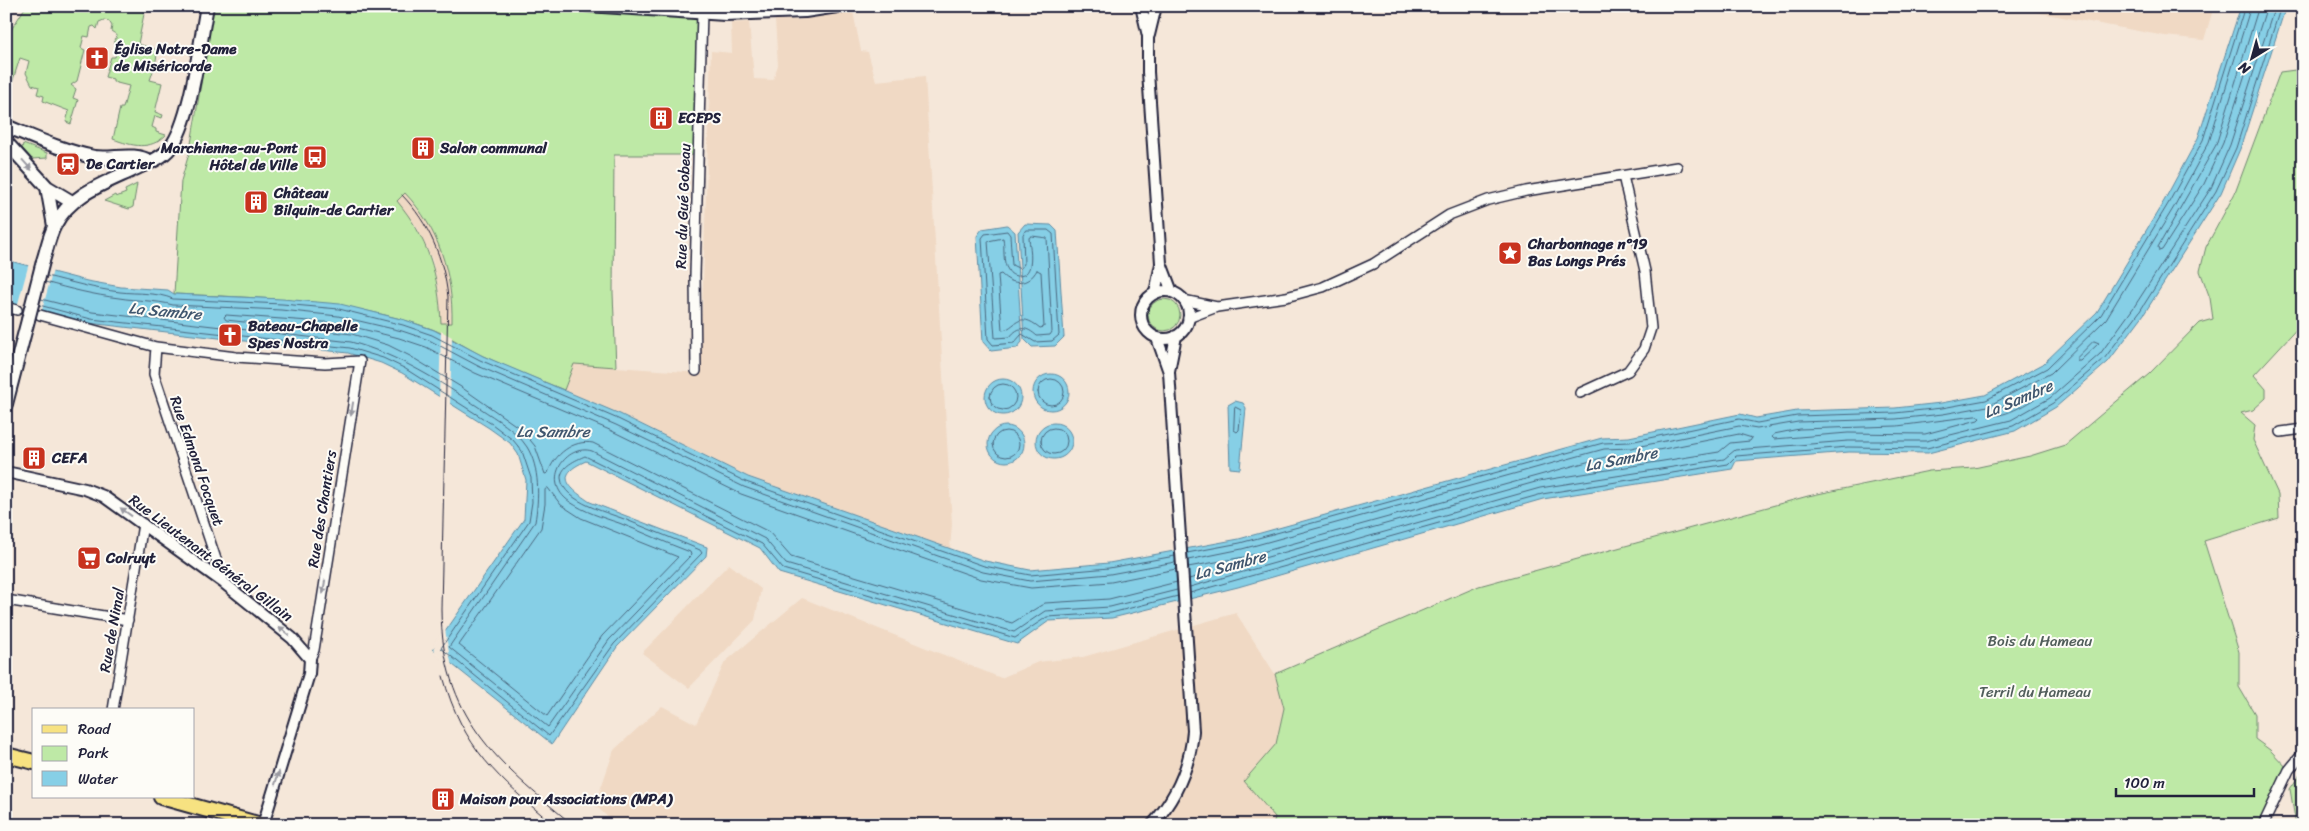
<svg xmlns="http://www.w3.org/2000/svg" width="2309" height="831" viewBox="0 0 2309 831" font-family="Sriracha,sans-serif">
	<rect width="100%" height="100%" fill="#f5e7d9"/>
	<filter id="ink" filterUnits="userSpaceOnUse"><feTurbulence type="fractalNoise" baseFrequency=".02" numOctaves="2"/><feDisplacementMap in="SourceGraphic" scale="10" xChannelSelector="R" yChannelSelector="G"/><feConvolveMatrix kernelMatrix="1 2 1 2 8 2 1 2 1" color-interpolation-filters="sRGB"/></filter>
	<g filter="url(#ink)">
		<path fill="#f0d9c4" d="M2003 6H2214L2204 40 2165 36Z
			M853 12 861 51 868 52 876 81 925 76 952 524 950 549 748 477 620 414 564 390 574 364 700 373 711 51 732 53 731 23 749 22 754 79 773 80 778 65 775 20H798Z
			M405 192 429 224 441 250 449 278 452 323H441L439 291 432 259 417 227 397 201Z
			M729 564 761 589 755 620 689 688 642 653Z
			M802 598 1001 678 1038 662 1083 657 1236 613 1275 674 1284 708 1276 744 1244 781 1275 817 1272 825H616L595 805 614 750 662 706 696 724 725 662Z"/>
		<path fill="#bee9a6" stroke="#708670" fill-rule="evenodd" d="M26 6 43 10 45 6H128L145 9 138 44 158 50 155 65 161 66V70L154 68 150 80 162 83 155 112 163 115 162 118 155 116 152 127 156 129V132L166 135C150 151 132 146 113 139L120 108H123L129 86 113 82V79L105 77 111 57H115L118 45 114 43 117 35 111 31 112 26 109 21 104 20 99 22 97 29 94 26 91 27 89 37 84 36 81 48 85 50 77 81 71 85 76 89 73 98 78 100 71 124 66 122 69 111 43 101 44 96 37 94 39 87 32 85 26 73 29 61 20 58 10 89 7 88 6 38Z
			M214 6H587L702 12 698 155H614L613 293 616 367 574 364 564 390C537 379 509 368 483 356 466 348 450 336 432 329 349 299 262 298 174 294L181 181 190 150ZM405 193C439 229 453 274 452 323H441C439 275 428 238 397 201Z
			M2303 69V322L2254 375 2266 389V398L2253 410 2241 413 2255 425 2253 440 2278 494 2279 518 2204 541 2239 652V687L2255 714V739L2270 750 2289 770 2263 825H1273L1275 817 1244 781 1276 744 1284 708 1275 674 1479 586 1808 496 1929 471 1974 468 2030 456 2065 445 2149 374 2199 323 2213 319 2210 298 2200 271 2206 247 2235 193 2280 72Z
			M23 144 47 153V158L32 159 22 148Z
			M137 184 133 207 129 209 104 201 115 195 116 197 126 193 125 190Z
			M1148 315a16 16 0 1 1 32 0a16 16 0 1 1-32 0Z
			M2303 770V825H2296L2290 789Z"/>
		<path fill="#86cfe6" stroke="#5e8aa2" d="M2241 6H2286L2240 149 2221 193 2144 314 2108 362 2056 407 2015 431 1928 453 1849 452 1736 461 1732 469 1543 499 1238 587 1112 618 1049 621 1017 644 779 573 760 548 586 461C553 475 569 488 590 502L707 547 706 556 617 647 552 744 433 649 524 519 526 480 518 454 510 443 489 428 402 373 381 363 348 353 89 323 6 302V260L87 281 121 287 168 290 174 294 282 299 340 304 405 320 434 330 483 356 620 414 748 477 985 561 1030 570 1109 563 1239 539 1602 438 1629 437 1740 414 1756 418 1797 411 1895 408 1941 403 1985 395 2043 364 2097 312 2164 201 2198 138Z
			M1025 224 1051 225 1057 231 1064 337 1055 346 1032 347 1024 339 1018 232Z
			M1007 225 1015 232 1022 342 1017 348 991 351 983 342 977 236 982 229Z
			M1033 392a18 18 0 1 1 36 0a18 18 0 1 1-36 0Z
			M985 397a18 18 0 1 1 36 0a18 18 0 1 1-36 0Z
			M1235 401 1243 403 1246 408 1240 469 1230 468 1228 405Z
			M1036 441a18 18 0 1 1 36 0a18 18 0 1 1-36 0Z
			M988 444a18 18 0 1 1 36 0a18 18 0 1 1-36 0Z"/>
		<path fill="#f5e7d9" d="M29 263 53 270 41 314 17 307Z
			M441 331 452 337 450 405 439 398Z
			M445 628 447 642 452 667 435 654 434 644Z"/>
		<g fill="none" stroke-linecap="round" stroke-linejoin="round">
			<path stroke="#4a677f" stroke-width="1" d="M2259 6 2216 145 2158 247 2159 251 2162 250 2204 184 2223 143 2267 6
				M1026 230H1048L1053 234 1059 335 1052 341 1035 342 1022 334 1014 343 993 345 988 339 982 238 985 234 1007 231 1010 235 1012 265 1020 269 1024 264 1023 235Z
				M1032 236 1047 238 1052 332 1050 335 1037 336C1027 327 1019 325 1010 337L995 338 988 241 1003 238C1005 247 1002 262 1008 270 1010 274 1014 276 1018 276 1036 276 1030 249 1029 238Z
				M1037 270 1041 272 1044 327 1040 328C1017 309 1016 329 1002 330L998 275 1001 274C1013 286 1028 286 1037 270Z
				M47 276C71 282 95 289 120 292 138 294 157 292 173 299L282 304 339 309 403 325 432 335 480 360 618 419 746 482 984 566 1030 575 1109 568 1175 556
				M45 282C70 289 94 295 119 298 137 301 155 300 173 305L281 310 338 316 402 331 429 340 478 366 616 425 744 487 983 572 1030 581 1110 574 1175 562
				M41 299 92 312 351 342C399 355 439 381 480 408 496 419 516 430 527 447 540 468 539 498 535 522L449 647 548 727 609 640 691 555 690 552C666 543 643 532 619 523 601 517 585 512 570 502 539 481 567 443 592 451L765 539 786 564 1014 632 1045 611 1110 607 1177 590
				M39 305 91 319 350 348 383 358 404 368 492 424 513 440 522 451 531 478 532 502 529 521 441 648 549 736 614 644 702 553 700 550C677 540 653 531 629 521 611 513 563 503 561 478 561 466 576 460 585 456L762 544 783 569 1015 638 1047 617 1111 613 1178 596
				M2094 341 2099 343 2080 361H2077V358Z
				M1038 392a13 13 0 1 1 26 0a13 13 0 1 1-26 0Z
				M2048 383 2051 386C2042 396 2006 418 1993 415L1994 411Z
				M990 397a13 13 0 1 1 26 0a13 13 0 1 1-26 0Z
				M1235 407 1241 410 1239 430 1237 432 1234 430Z
				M1977 416 1980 418 1978 420 1925 434 1848 433 1774 439 1772 437 1774 434 1799 429 1897 426Z
				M1041 441a13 13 0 1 1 26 0a13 13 0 1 1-26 0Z
				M993 444a13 13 0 1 1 26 0a13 13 0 1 1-26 0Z
				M548 488 561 505 581 518 678 557 602 636 547 716 459 645 541 528 545 504V490Z
				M1187 553 1240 543 1603 443 1630 442 1739 419 1757 423 1797 416 1895 413 1942 408 1986 400 2047 368 2101 315 2168 204 2203 140 2245 6
				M1188 560 1242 549 1604 449 1631 448 1739 426 1757 429 1798 422 1896 419 1943 414 1988 406 2051 373 2106 319 2174 207 2209 142 2251 6
				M1188 567 1244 557 1605 457 1633 455 1739 434 1752 438 1750 441 1730 443 1719 452 1539 481 1189 579
				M1176 569 1111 582 1031 588 981 579 741 494 612 431 475 373 426 347 399 338 337 323 226 315 224 317 226 320 352 334 388 345 410 356 461 387 521 429 535 446 545 474 548 473C554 455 573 439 593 443L769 532 791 557 1012 623 1045 603 1109 599 1177 582
				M1190 587 1540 488 1724 459 1735 450 1848 441H1926L2011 420 2050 398 2100 354 2134 307 2211 188 2230 145 2275 6
				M1190 593 1542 494 1728 464 1736 456 1848 447 1927 448 2013 426 2053 403 2104 359 2140 311 2216 191 2236 148 2281 6"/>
			<g stroke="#22223b" stroke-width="12">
				<path id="minor" d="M1183 300 1217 307
					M6 307 17 310
					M40 315 156 347 236 357 325 363 360 361 314 650 310 659
					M1188 318 1217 307 1286 297 1323 287 1373 264 1449 215 1488 200 1526 191 1677 167
					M156 347 154 374 224 583
					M696 371 695 275 702 12 706 6
					M1580 393 1628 371 1644 349 1651 328 1645 271 1623 176
					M2281 432 2303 429
					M6 600 128 620
					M113 710 143 524
					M2263 825 2289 770 2303 753"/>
			</g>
			<g stroke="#22223b" stroke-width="14">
				<path id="tertiary" d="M587 6 725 15 805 12 844 6
					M1141 6 1148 36V72L1161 263 1172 292
					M1149 35 1156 6
					M1141 315a24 24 0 1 1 48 0a24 24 0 1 1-48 0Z
					M1155 293 1161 264
					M1169 371 1176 336
					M6 472 85 489 103 496 224 583 292 638 310 659 309 674 263 825
					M1152 825C1176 798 1190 768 1193 731L1169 372 1157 338"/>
			</g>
			<g stroke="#22223b" stroke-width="16">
				<path id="secondary" d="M6 126C35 138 63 151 94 157 113 160 133 151 151 162
					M6 142 47 187 72 202
					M47 187 54 226
					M43 261C47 249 49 236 55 225 70 194 108 182 137 168 148 163 162 158 170 148 191 122 200 42 207 6
					M6 404 28 320"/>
			</g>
			<g stroke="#22223b" stroke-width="18">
				<path id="primary" d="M6 755 34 762
					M161 797 261 825"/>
			</g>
			<use href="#minor" stroke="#fdfcf7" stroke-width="9"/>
			<use href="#tertiary" stroke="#fdfcf7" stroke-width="10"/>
			<use href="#secondary" stroke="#fdfcf7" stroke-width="12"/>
			<use href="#primary" stroke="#f7e281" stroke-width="14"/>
			<path stroke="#22223b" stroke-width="1" d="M402 195C429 223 444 259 448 297L441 609C442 718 496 761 573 825
				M443 676C462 748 499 779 554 825"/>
			<g stroke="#22223b" stroke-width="16" stroke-linecap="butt">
				<path id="secondary-bridge" d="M28 320 43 261"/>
			</g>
			<use href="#secondary-bridge" stroke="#fdfcf7" stroke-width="12"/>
		</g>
		<defs><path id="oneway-solid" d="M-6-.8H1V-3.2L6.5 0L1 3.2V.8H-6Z" transform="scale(1.25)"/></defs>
		<g fill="#9a9aa2">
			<use href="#oneway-solid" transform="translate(27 165) rotate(48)"/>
			<use href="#oneway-solid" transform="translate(352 409) rotate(99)"/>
			<use href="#oneway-solid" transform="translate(126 512) rotate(-144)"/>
			<use href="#oneway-solid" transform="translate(324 587) rotate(99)"/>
			<use href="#oneway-solid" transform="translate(284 631) rotate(-141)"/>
			<use href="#oneway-solid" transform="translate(277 778) rotate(-73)"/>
		</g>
	</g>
	<defs>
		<g id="church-square" transform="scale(1.25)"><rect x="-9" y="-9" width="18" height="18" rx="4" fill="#c8321e" stroke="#fdfcf7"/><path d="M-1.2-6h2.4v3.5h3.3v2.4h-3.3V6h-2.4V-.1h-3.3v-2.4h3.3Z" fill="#fff"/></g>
		<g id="building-square" transform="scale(1.25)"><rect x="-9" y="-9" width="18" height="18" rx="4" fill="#c8321e" stroke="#fdfcf7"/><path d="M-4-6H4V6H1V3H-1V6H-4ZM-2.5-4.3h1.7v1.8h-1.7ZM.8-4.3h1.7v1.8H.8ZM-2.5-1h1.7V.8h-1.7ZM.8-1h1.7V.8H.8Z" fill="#fff"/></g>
		<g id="bus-square" transform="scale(1.25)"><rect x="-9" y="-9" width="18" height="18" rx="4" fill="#c8321e" stroke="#fdfcf7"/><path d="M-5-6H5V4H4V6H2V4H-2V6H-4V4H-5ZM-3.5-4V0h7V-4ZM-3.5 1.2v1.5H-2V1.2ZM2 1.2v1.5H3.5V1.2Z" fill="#fff"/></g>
		<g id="station-square" transform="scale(1.25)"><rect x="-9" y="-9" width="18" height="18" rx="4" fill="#c8321e" stroke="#fdfcf7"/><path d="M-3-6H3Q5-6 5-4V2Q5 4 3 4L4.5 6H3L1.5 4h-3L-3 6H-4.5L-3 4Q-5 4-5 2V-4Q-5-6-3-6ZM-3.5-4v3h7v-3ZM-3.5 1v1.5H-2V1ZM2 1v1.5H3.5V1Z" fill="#fff"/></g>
		<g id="sight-square" transform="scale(1.25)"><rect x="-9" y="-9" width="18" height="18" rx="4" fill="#c8321e" stroke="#fdfcf7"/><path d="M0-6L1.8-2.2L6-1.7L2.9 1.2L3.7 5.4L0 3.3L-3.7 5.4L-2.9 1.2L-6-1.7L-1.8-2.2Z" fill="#fff"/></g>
		<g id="supermarket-square" transform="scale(1.25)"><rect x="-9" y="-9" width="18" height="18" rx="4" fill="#c8321e" stroke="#fdfcf7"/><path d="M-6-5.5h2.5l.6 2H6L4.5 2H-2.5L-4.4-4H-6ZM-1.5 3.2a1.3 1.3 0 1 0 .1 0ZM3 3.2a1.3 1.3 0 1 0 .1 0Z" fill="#fff"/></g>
	</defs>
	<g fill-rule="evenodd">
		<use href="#church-square" x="97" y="58"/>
		<use href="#building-square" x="661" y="118"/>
		<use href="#building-square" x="423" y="148"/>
		<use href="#bus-square" x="315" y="157"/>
		<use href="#station-square" x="68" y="164"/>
		<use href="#building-square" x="256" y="202"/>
		<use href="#sight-square" x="1510" y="253"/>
		<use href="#church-square" x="230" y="335"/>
		<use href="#building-square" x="34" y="458"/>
		<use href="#supermarket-square" x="89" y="558"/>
		<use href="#building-square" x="443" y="799"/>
	</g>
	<g text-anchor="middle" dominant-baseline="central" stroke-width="4" stroke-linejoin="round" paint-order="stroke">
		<g font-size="15" font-weight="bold" fill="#22223b" stroke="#fdfcf7" text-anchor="start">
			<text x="114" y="49">Église Notre-Dame<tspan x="114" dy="17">de Miséricorde</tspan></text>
			<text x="678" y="118">ECEPS</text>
			<text x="298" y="148" text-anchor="end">Marchienne-au-Pont<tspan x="298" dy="17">Hôtel de Ville</tspan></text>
			<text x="440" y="148">Salon communal</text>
			<text x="86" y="164">De Cartier</text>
			<text x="274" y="193">Château<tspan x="274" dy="17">Bilquin-de Cartier</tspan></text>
			<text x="1528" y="244">Charbonnage n°19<tspan x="1528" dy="17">Bas Longs Prés</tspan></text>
			<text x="248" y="326">Bateau-Chapelle<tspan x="248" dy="17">Spes Nostra</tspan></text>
			<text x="52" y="458">CEFA</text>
			<text x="106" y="558">Colruyt</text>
			<text x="460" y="799">Maison pour Associations (MPA)</text>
		</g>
		<g font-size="15" fill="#22223b" stroke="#fdfcf7">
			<text transform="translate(683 206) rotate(-88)">Rue du Gué Gobeau</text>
			<text transform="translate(197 461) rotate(71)">Rue Edmond Focquet</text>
			<text transform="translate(322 509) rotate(-81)">Rue des Chantiers</text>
			<text transform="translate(211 558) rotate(37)">Rue Lieutenant Général Gillain</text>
			<text transform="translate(112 630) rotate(-80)">Rue de Nimal</text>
		</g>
		<g font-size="15" fill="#515e5b" stroke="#fdfcf7">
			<text x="2040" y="641">Bois du Hameau</text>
			<text x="2035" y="692">Terril du Hameau</text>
		</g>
		<g font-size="16" font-style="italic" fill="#40566e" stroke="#fdfcf7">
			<text transform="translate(165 311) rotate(5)">La Sambre</text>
			<text transform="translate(2018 399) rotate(-23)">La Sambre</text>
			<text x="553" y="431">La Sambre</text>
			<text transform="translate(1621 459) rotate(-11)">La Sambre</text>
			<text transform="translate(1230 565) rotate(-15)">La Sambre</text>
		</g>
	</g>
	<rect width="2309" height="831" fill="none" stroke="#fdfcf7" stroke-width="25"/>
	<rect x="12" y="12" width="2284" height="806" fill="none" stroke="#22223b" stroke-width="2" filter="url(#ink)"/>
	<rect x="32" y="708" width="162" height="90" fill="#fdfcf7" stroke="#a5a5ac"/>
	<rect x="42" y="725" width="25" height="8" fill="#f7e281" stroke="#a5a5ac"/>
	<text x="78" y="734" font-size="15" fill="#22223b">Road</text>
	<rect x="42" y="746" width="25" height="15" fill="#bee9a6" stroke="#a5a5ac"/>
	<text x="78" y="758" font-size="15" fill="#22223b">Park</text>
	<rect x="42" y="771" width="25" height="15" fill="#86cfe6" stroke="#a5a5ac"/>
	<text x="78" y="784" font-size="15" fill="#22223b">Water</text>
	<g transform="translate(2252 58) rotate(217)" stroke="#fdfcf7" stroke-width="4" paint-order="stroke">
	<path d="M0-4L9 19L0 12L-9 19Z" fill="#22223b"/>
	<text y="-8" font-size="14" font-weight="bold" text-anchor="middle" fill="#22223b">N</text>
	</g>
	<path d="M2116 788v8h138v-8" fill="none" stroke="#22223b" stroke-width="2.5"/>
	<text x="2124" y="788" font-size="15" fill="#22223b" stroke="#fdfcf7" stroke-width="4" paint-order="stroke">100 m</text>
</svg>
